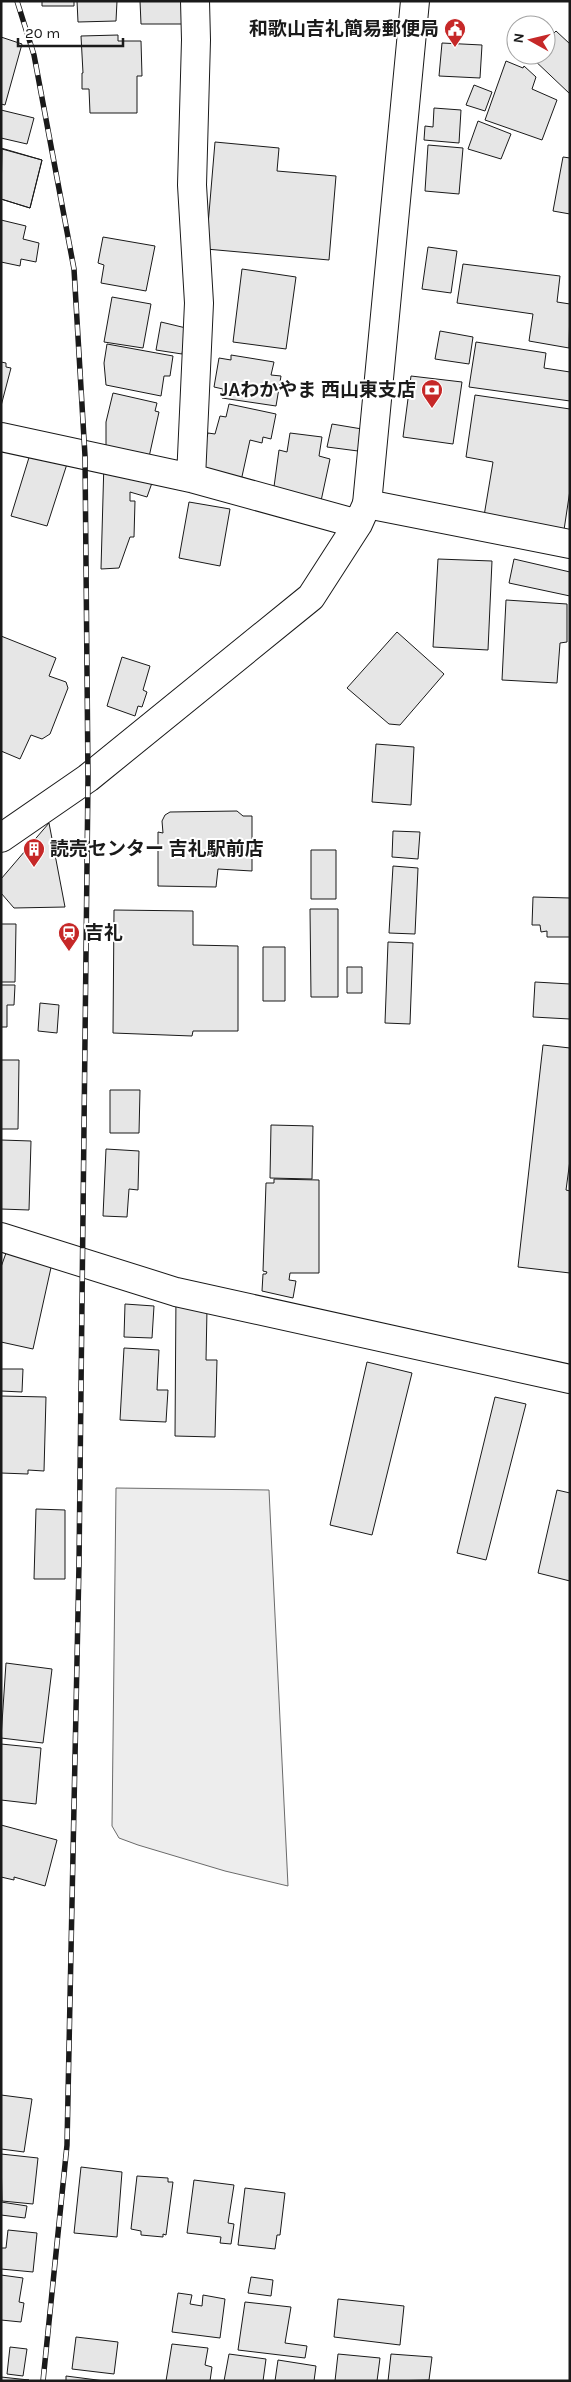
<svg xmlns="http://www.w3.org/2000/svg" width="571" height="2382" viewBox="0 0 571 2382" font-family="Karla,'Noto Sans JP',sans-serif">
	<rect width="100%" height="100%" fill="#fff"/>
	<path fill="#ededed" stroke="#6a6a6a" d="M116 1488 269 1490 288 1886 225 1871 138 1845 119 1838 112 1826Z"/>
	<path fill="#e6e6e6" stroke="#1a1a1a" d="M42 1H74V6H42Z
		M77 1H117L116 21 78 22Z
		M140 1H183V24H141Z
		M556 31 570 44V94L531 57 546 55V41Z
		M118 35V41H141L142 76H137V113H90L89 89H82V73H83L81 36Z
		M1 37 22 44 5 105 1 104Z
		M442 43 482 45 480 78 439 76Z
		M506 61 523 68 524 66 536 77 532 89 557 100 542 140 485 120Z
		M474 85 492 92 485 111 466 105Z
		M434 108 461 110 459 143 424 140 425 126 433 127Z
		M1 110 34 118 27 144 1 138Z
		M478 121 511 134 501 159 468 149Z
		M215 142 279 148 277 171 336 176 329 260 206 249Z
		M428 145 463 148 459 194 425 191Z
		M1 148 42 160 30 208 1 199Z
		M2 149 42 160 30 208 1 199Z
		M563 157 570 158V214L553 211Z
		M1 220 26 226 23 239 39 243 36 262 21 259 20 266 1 262Z
		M103 237 155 246 146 291 101 283 104 265 98 263Z
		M428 247 457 251 451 293 422 289Z
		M463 264 560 276 557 302 570 304 569 348 529 341 533 314 457 303Z
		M242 269 296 277 286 349 233 342Z
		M112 297 151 304 143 348 104 342Z
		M161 322 186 328 182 354 156 350Z
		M440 331 473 337 469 364 435 359Z
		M476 342 546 353 544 368 570 372V401L469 387Z
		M107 344 173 356 170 376H164L161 396 106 385 104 363Z
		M231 355 274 362 271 375 281 376 276 406 222 398 223 389 214 387 219 358 231 360Z
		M1 362 6 363V367L11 368 1 406Z
		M411 376 462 382 453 444 403 437Z
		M113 393 157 403 155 411 159 412 149 457 106 448V422Z
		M475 395 570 409V490L564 530 484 516 493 462 466 457Z
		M229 404 276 414 271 439 263 437 262 443 250 440 241 481 191 468 198 435 207 437 208 433 215 434 220 416 226 417Z
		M332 424 362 429 358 451 327 447Z
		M290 433 322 437 319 456 330 459 321 501 273 494 279 450 287 452Z
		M31 451 67 464 47 526 11 516Z
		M104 461 153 480 147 497 130 492V501H135L134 537H130L119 568 101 569Z
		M189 502 230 509 220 566 179 558Z
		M438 559 492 561 488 650 433 647Z
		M514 559 570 572V596L509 583Z
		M506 600 567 604V642L560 643 557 683 502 680Z
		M397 632 444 674 400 725 389 724 347 688Z
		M1 636 56 658 49 676 66 682 68 688 50 734 42 739 31 735 20 759 1 751Z
		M122 657 150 666 143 690 147 692 142 707 138 706 135 716 107 706Z
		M376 744 414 747 411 805 372 802Z
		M237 811 243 816H252V871L218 869 216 887 158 886V832L163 833 162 821 165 815 170 812Z
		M49 823 65 907 14 908 1 893V879Z
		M393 831 420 832 418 859 392 857Z
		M311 850H336V899H311Z
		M393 866 418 868 415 934 389 933Z
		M533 897 570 898V937H547V931L541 932 540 925H532Z
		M310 909H338V997H311Z
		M114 910 193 911V945L238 946V1031H193L192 1036 113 1033Z
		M1 924H16L15 982H1Z
		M388 942 413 943 410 1024 385 1023Z
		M263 947H285V1001H263Z
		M347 967H362V993H347Z
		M535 982 570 984V1019L533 1017Z
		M1 985H15L14 1005H7V1027H1Z
		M40 1003 59 1005 57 1033 38 1031Z
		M543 1045 570 1048V1160L566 1190 570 1191V1273L518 1267Z
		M1 1060H19L18 1129H1Z
		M110 1090H140L139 1133H110Z
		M271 1125 313 1126 312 1179 270 1178Z
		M1 1140 31 1141 29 1210 1 1209Z
		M106 1149 139 1151 138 1190 129 1189 127 1217 103 1216Z
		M274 1179 319 1180V1273H290L289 1280 296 1281 293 1298 262 1291 263 1274H266L267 1272 263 1271 266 1183H274Z
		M6 1253 52 1263 33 1349 1 1342V1267Z
		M176 1293 207 1309 206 1360H217L215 1437 175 1436Z
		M125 1304 154 1306 152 1338 124 1337Z
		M124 1348 159 1350 157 1390H168L166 1422 120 1420Z
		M367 1362 412 1373 372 1535 330 1525Z
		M1 1369H23L22 1392 1 1391Z
		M1 1396 46 1397 44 1471 28 1470V1474L1 1473Z
		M495 1397 526 1404 486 1560 457 1553Z
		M557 1490 570 1493V1581L538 1573Z
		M36 1509 65 1510V1579H34Z
		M6 1663 52 1669 43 1743 1 1738Z
		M1 1744 41 1748 36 1804 1 1800Z
		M1 1825 57 1840 45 1886 14 1877V1880L1 1877Z
		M1 2095 32 2099 24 2152 1 2149Z
		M1 2154 38 2158 33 2204 2 2201Z
		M81 2167 122 2172 117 2237 74 2233Z
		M137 2176 168 2178V2182H173L166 2235 163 2234V2237L141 2235V2231L131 2229Z
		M194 2180 234 2185 228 2223 234 2224 231 2244 220 2243 221 2237 187 2233Z
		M245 2188 285 2193 280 2235H277L275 2249 238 2245Z
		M1 2202 27 2206 25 2218 1 2215Z
		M8 2230 37 2233 33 2272 1 2269V2248H6Z
		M1 2275 23 2278 19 2302 24 2303 21 2322 1 2320Z
		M251 2277 273 2280 271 2296 248 2293Z
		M178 2293 192 2295 190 2304 202 2306 203 2295 225 2299 220 2338 172 2332Z
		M338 2299 404 2306 400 2345 334 2337Z
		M245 2302 291 2307 285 2343 307 2346 305 2358 238 2350Z
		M76 2337 118 2342 114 2374 72 2369Z
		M172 2344 208 2348 205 2365 212 2367 210 2381H166Z
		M10 2347 27 2349 23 2376 7 2374Z
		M229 2354 266 2359 263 2381H224Z
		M338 2354 380 2358 377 2381H335Z
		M391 2354 432 2357 429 2380 388 2381Z
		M278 2360 316 2366 314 2381H275Z
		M66 2376 105 2381H66Z
		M1 2377 29 2380 1 2381Z"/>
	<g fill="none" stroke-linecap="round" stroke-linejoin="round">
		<g stroke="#1a1a1a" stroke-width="30">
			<path id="street" d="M1 437 191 478 358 524
				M191 478 199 303 192 185 196 40 195 1
				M1 838 88 778 311 597 358 524 367 504
				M1 1237 176 1292 570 1379"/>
		</g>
		<g stroke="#1a1a1a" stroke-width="30">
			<path id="secondary" d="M415 1 367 504 570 544"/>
		</g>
		<use href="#street" stroke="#fff" stroke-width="28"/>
		<use href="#secondary" stroke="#fff" stroke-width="28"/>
		<g stroke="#1a1a1a" stroke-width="5.5">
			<path id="rail" d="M17 1 34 55 74 269 85 456 88 778 79 1564 67 2145 43 2381"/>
		</g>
		<use href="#rail" stroke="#fff" stroke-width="4" stroke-dasharray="11" stroke-linecap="butt"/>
	</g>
	<defs>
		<g id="civic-pin" transform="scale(1.125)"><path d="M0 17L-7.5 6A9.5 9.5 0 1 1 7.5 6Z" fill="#c62828" stroke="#fff"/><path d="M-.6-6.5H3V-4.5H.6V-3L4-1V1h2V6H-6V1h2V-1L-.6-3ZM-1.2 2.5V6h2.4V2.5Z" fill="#fff"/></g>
		<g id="bank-pin" transform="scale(1.125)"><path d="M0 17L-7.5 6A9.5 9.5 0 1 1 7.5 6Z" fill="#c62828" stroke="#fff"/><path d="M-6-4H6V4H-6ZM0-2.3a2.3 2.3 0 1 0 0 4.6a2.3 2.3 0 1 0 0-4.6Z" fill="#fff"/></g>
		<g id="building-pin" transform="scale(1.125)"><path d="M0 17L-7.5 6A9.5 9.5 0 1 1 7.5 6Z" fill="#c62828" stroke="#fff"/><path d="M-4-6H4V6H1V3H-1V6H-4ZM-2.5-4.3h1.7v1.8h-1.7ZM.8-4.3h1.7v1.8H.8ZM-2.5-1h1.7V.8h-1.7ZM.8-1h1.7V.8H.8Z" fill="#fff"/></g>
		<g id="station-pin" transform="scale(1.125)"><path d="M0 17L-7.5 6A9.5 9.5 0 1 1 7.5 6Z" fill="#c62828" stroke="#fff"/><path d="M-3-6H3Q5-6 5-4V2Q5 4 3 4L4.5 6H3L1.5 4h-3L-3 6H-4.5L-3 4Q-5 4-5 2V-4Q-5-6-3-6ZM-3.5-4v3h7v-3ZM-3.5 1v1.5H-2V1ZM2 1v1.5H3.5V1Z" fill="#fff"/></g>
	</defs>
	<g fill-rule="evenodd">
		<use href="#civic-pin" x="455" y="29"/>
		<use href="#bank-pin" x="432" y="390"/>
		<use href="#building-pin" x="34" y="849"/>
		<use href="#station-pin" x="69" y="933"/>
	</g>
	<g text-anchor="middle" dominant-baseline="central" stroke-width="4" stroke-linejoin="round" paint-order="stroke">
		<g font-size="19" font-weight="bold" fill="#1a1a1a" stroke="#fff" text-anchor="end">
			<text x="439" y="29">和歌山吉礼簡易郵便局</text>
			<text x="416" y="390">JAわかやま 西山東支店</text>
			<text x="50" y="849" text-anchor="start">読売センター 吉礼駅前店</text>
			<text x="85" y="933" text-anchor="start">吉礼</text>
		</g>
	</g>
	<rect width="571" height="2382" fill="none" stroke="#1a1a1a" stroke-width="5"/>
	<g transform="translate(531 40) rotate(278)"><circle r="24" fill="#ffffff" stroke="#a3a3a3"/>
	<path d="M0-4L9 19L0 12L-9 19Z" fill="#c62828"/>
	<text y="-8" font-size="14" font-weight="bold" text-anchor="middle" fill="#1a1a1a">N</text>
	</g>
	<path d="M18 38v8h105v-8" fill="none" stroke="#1a1a1a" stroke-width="2.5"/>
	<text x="25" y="38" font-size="15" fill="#1a1a1a" stroke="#ffffff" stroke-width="4" paint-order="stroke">20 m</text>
</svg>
